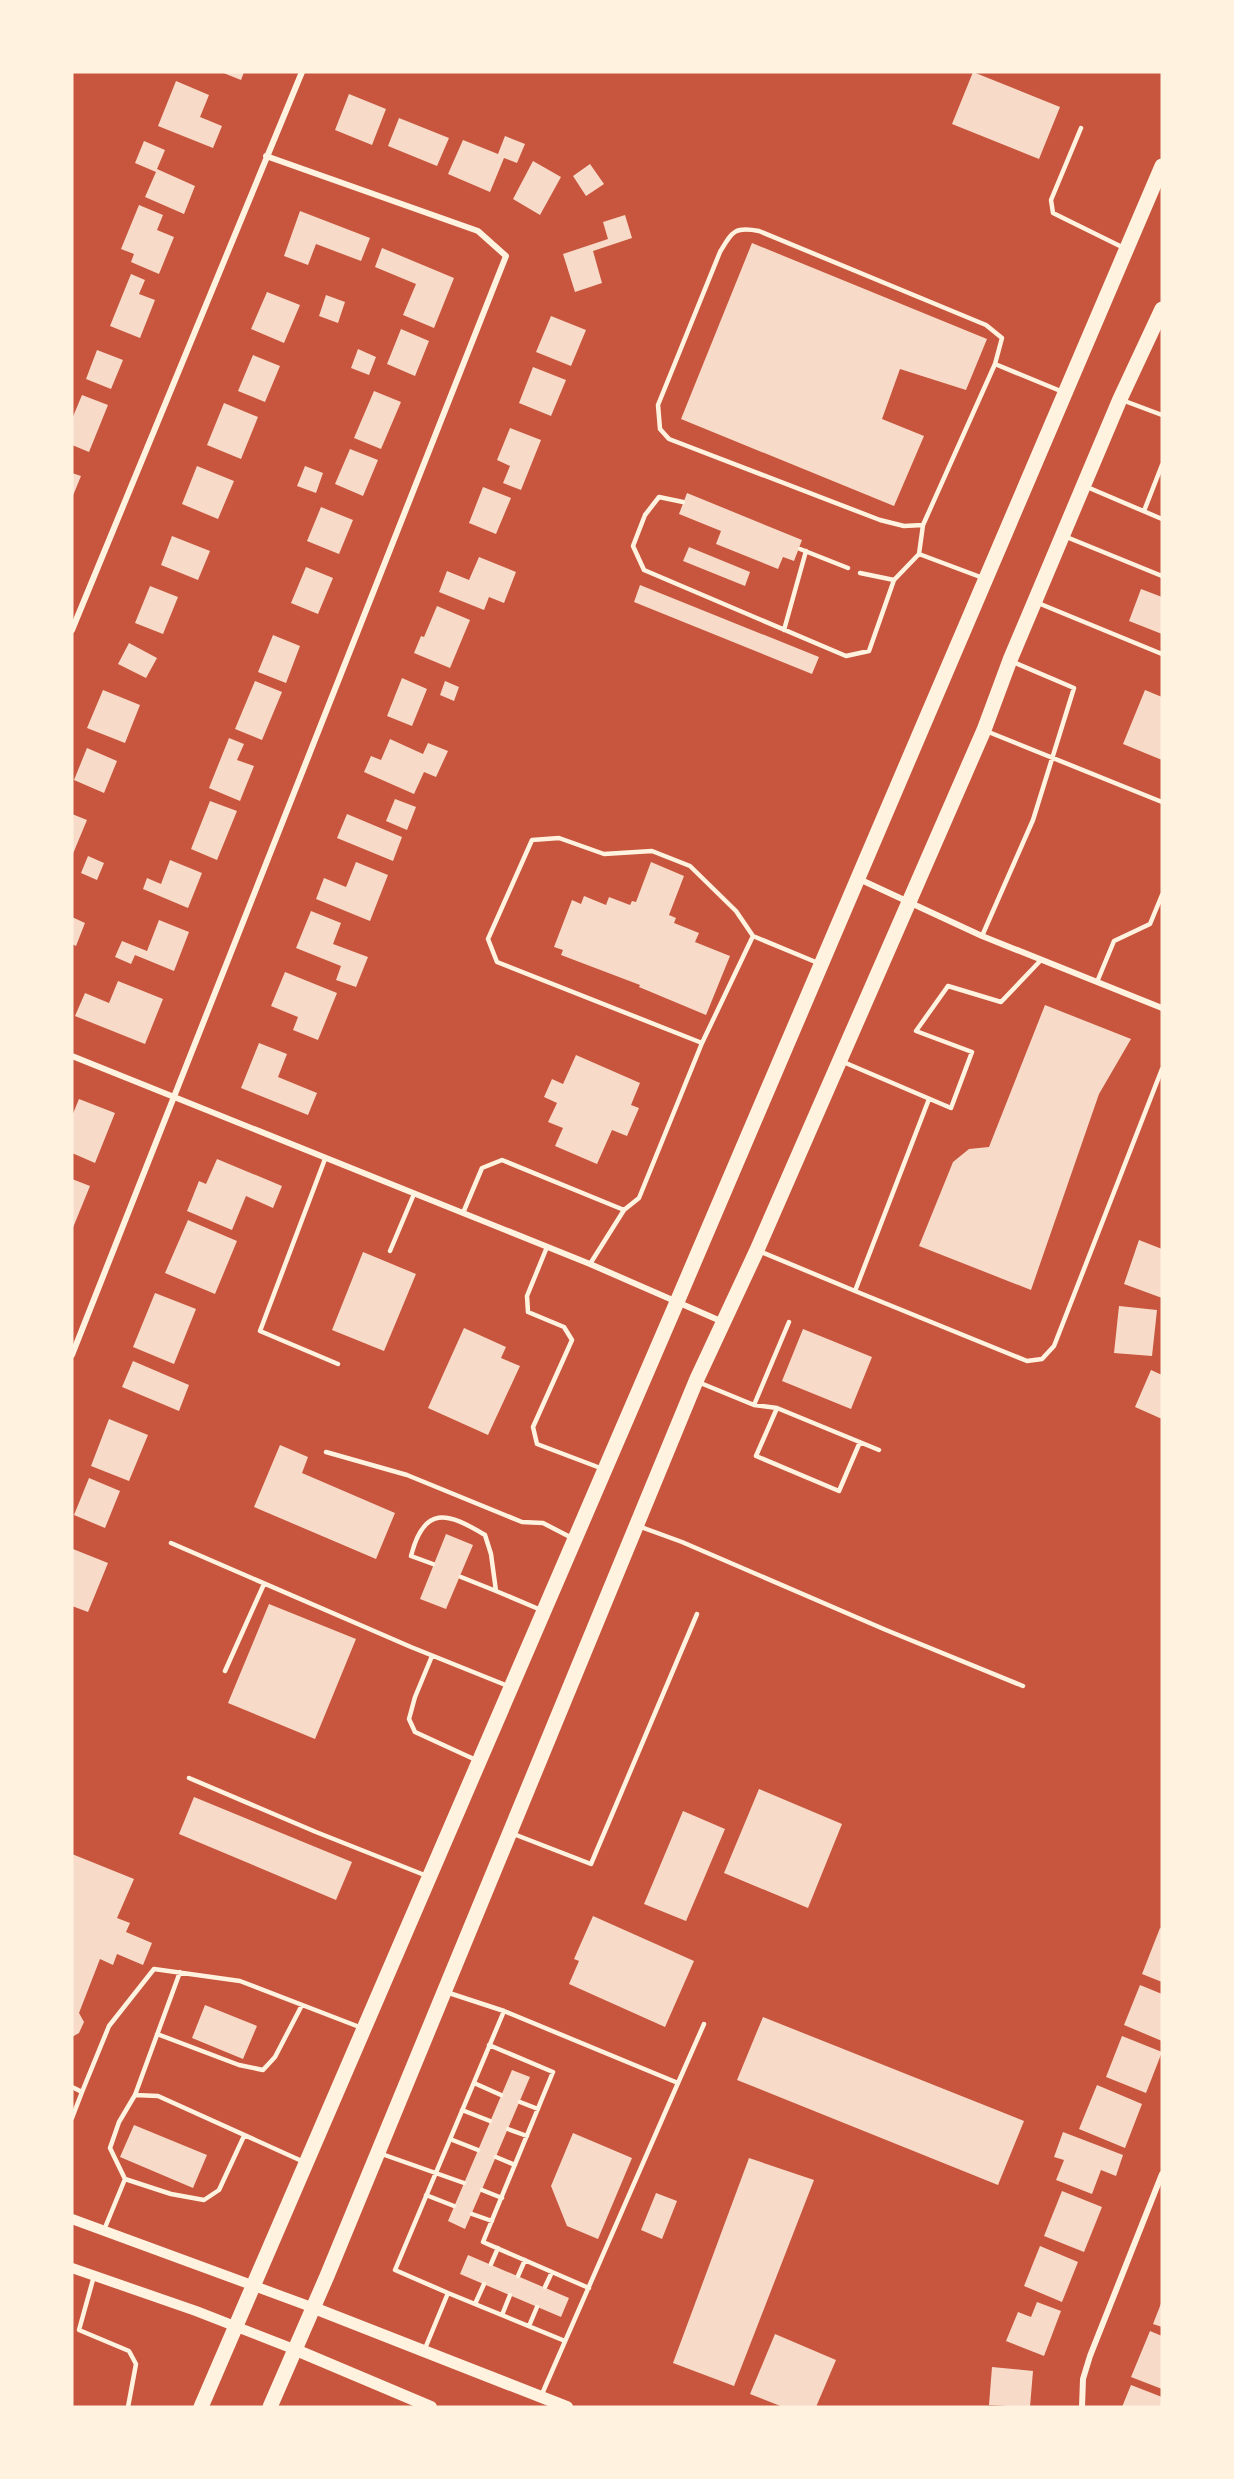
<svg xmlns="http://www.w3.org/2000/svg" width="1234" height="2479" viewBox="0 0 1234 2479" font-family="Poppins,sans-serif">
	<rect width="100%" height="100%" fill="#c8553d"/>
	<path fill="#f7dbc8" d="M221 72H244L241 80Z
		M973 72 1060 107 1039 159 952 124Z
		M176 81 209 95 200 117 222 126 213 148 158 126Z
		M349 94 386 109 372 145 335 130Z
		M399 118 449 138 437 166 388 146Z
		M505 136 525 144 517 163 504 158 490 192 448 174 463 140 498 154Z
		M144 141 165 150 157 169 195 186 184 214 145 197 156 172 135 163Z
		M533 161 561 177 540 215 513 199Z
		M590 164 604 184 586 196 573 176Z
		M139 205 163 215 157 230 174 237 159 274 131 262 134 254 121 249Z
		M300 211 370 238 361 261 316 244 308 265 284 256Z
		M625 215 632 238 593 251 602 283 575 292 563 254 608 239 603 222Z
		M752 243 987 339 966 390 900 369 882 419 924 436 894 506 681 419Z
		M382 248 454 278 434 328 403 315 416 284 375 267Z
		M131 274 145 280 139 294 155 300 140 338 110 326Z
		M267 292 300 305 284 343 251 329Z
		M326 295 345 302 338 323 319 316Z
		M551 316 586 330 571 366 536 352Z
		M401 329 429 341 415 376 387 364Z
		M358 349 376 357 369 375 351 368Z
		M97 350 123 360 111 389 86 379Z
		M253 355 280 366 265 402 238 391Z
		M533 367 566 380 551 416 519 403Z
		M374 391 401 402 381 449 354 438Z
		M82 395 108 405 89 452 72 445V419Z
		M224 403 258 417 241 459 207 445Z
		M510 428 541 440 521 490 503 483 510 466 497 460Z
		M350 449 378 460 363 496 335 484Z
		M197 466 234 481 218 519 182 504Z
		M305 466 323 473 316 493 297 486Z
		M72 473 81 476 72 498Z
		M483 487 511 498 496 534 469 523Z
		M687 493 802 540 794 561 783 557 778 569 716 544 721 531 679 514Z
		M321 507 353 520 339 554 307 541Z
		M172 536 210 551 198 580 161 565Z
		M689 547 750 572 745 586 683 561Z
		M479 557 516 572 504 603 489 597 484 610 439 592 447 571 469 580Z
		M306 567 333 578 318 614 291 603Z
		M640 585 819 657 812 674 634 602Z
		M150 586 178 597 163 634 135 623Z
		M1141 589 1162 597V634L1129 621Z
		M437 606 470 620 450 668 414 653 421 636 424 637Z
		M273 635 300 646 286 683 258 672Z
		M129 643 157 658 146 678 118 664Z
		M402 678 427 689 412 726 387 716Z
		M255 681 282 692 262 740 235 729Z
		M445 681 459 687 454 701 440 695Z
		M103 690 140 705 125 743 87 728Z
		M1145 690 1162 697V760L1123 744Z
		M229 738 244 744 237 760 254 766 240 801 209 788Z
		M390 739 423 754 428 743 448 751 436 777 424 772 414 794 364 772 371 756 381 760Z
		M87 748 117 761 104 793 74 780Z
		M395 799 416 807 407 830 386 821Z
		M210 801 237 811 217 860 191 849Z
		M72 814 87 820 72 856Z
		M347 814 402 837 393 861 337 838Z
		M88 856 104 863 97 880 81 873Z
		M170 860 202 873 188 908 143 889 147 878 161 884Z
		M356 862 388 875 370 921 316 899 324 878 346 887Z
		M651 862 684 876 669 915 676 918 674 923 699 933 695 942 730 956 706 1015 639 987 640 985 561 955 563 950 554 947 572 900 581 904 584 896 606 905 609 897 630 905 632 901 636 902Z
		M311 911 341 923 333 944 368 957 356 987 336 980 341 966 296 948Z
		M72 917 85 923 76 946 72 944Z
		M159 920 189 932 174 971 135 955 131 964 115 957 122 941 147 951Z
		M285 972 337 993 318 1040 293 1030 298 1017 271 1006Z
		M118 981 163 999 145 1044 75 1016 85 993 109 1003Z
		M1045 1005 1131 1039 1099 1094 1031 1290 919 1246 953 1162 969 1149 989 1147Z
		M259 1043 287 1054 278 1077 317 1093 308 1115 241 1088Z
		M576 1055 640 1083 631 1105 639 1108 627 1136 612 1130 597 1164 555 1146 563 1128 548 1122 557 1103 544 1097 552 1079 563 1084Z
		M79 1099 115 1113 95 1163 72 1153V1116Z
		M217 1159 282 1186 273 1208 246 1196 232 1230 187 1211 199 1181 206 1184Z
		M72 1179 90 1186 72 1230Z
		M188 1220 237 1241 215 1294 165 1273Z
		M1139 1240 1162 1249V1298L1124 1284Z
		M363 1252 416 1274 384 1351 332 1330Z
		M155 1293 196 1309 174 1364 133 1347Z
		M1119 1306 1157 1310 1152 1356 1114 1353Z
		M464 1328 506 1347 501 1358 520 1366 488 1435 428 1408Z
		M803 1329 872 1357 851 1409 782 1381Z
		M133 1361 189 1385 179 1411 122 1387Z
		M1151 1370 1162 1375V1419L1135 1407Z
		M109 1419 148 1435 129 1481 91 1466Z
		M280 1445 308 1457 302 1473 395 1513 376 1559 254 1507Z
		M89 1478 120 1491 105 1528 74 1515Z
		M446 1534 473 1545 446 1609 420 1599Z
		M73 1549 108 1563 88 1612 72 1606Z
		M269 1604 356 1639 315 1739 228 1703Z
		M759 1789 842 1824 808 1908 724 1873Z
		M194 1797 352 1862 336 1900 179 1834Z
		M683 1811 725 1829 686 1921 644 1904Z
		M72 1854 134 1879 117 1918 130 1923 126 1932 152 1943 143 1965 117 1954 113 1965 100 1959 79 2013 84 2022 79 2033 72 2037Z
		M593 1916 694 1961 665 2027 569 1984 579 1961 574 1959Z
		M1160 1928 1162 1929V1982L1142 1974Z
		M1140 1985 1162 1994V2041L1124 2025Z
		M205 2005 257 2026 243 2059 192 2038Z
		M763 2017 1024 2121 998 2185 737 2080Z
		M1122 2036 1162 2052 1146 2093 1106 2077Z
		M512 2070 530 2077 465 2229 448 2221Z
		M1097 2085 1142 2104 1125 2148 1079 2129Z
		M134 2125 207 2155 193 2188 120 2157Z
		M1063 2132 1123 2155 1116 2176 1101 2170 1092 2194 1056 2180 1064 2160 1054 2157Z
		M573 2133 632 2158 598 2239 567 2226 551 2186Z
		M749 2158 814 2180 734 2386 673 2363Z
		M1062 2191 1102 2207 1084 2252 1044 2236Z
		M656 2193 677 2201 662 2239 641 2230Z
		M1040 2246 1078 2262 1062 2302 1024 2286Z
		M468 2255 569 2298 561 2317 460 2274Z
		M1162 2301V2327L1153 2324Z
		M1037 2302 1061 2311 1044 2356 1006 2341 1018 2312 1031 2317Z
		M1150 2331 1162 2336V2389L1131 2377Z
		M775 2334 836 2360 816 2407H783L750 2394Z
		M992 2367 1033 2371 1030 2407 989 2405Z
		M1131 2385 1162 2397V2407H1122Z"/>
	<g fill="none" stroke-linecap="round" stroke-linejoin="round">
		<path stroke="#fff3e0" stroke-width="4.5" d="M1081 128 1051 200 1053 213 1124 248
			M995 364 923 525 904 526 880 520 669 439 660 429 658 405 720 252C732 232 734 226 759 231L986 325 1002 338 995 364 1063 392
			M1122 400 1162 415
			M1087 487 1162 519
			M683 502 659 497 645 515 633 546 644 570 846 656 869 651 894 580 919 554 983 578
			M1144 511 1162 465
			M1064 536 1162 576
			M800 549 848 568
			M919 554 923 525
			M860 573 894 580
			M1038 603 1162 654
			M784 630 806 551
			M986 731 1162 802
			M753 936 702 1043 497 962 488 939 532 840 559 838 604 854 652 851 690 866 736 911 753 936 818 963
			M982 936 1033 820 1074 688 1013 662
			M1097 982 1114 941 1150 924 1162 895
			M841 1061 951 1108 972 1052 916 1031 948 986 1001 1002 1041 960
			M325 1159 260 1331 338 1364
			M463 1213 482 1168 502 1160 624 1210
			M547 1247 527 1296 528 1312 564 1327 572 1340 533 1427 537 1444 603 1469
			M390 1251 414 1194
			M759 1251 855 1291 929 1099
			M590 1264 624 1210 639 1198 702 1043
			M855 1291 1027 1361 1042 1359 1054 1346 1162 1069
			M698 1382 754 1405 777 1408 879 1450
			M754 1405 789 1322
			M777 1408 756 1456 839 1491 860 1442
			M326 1452 407 1475 522 1522 543 1523 572 1538
			M638 1526 682 1542 886 1630 1023 1686
			M171 1543 411 1647 508 1686
			M433 1564 411 1556C424 1505 447 1512 485 1535L491 1554 496 1591 461 1577
			M496 1591 541 1610
			M432 1656 415 1697 409 1719 415 1732 476 1760
			M225 1671 264 1584
			M189 1778 316 1832 427 1876
			M511 1833 591 1864 697 1614
			M446 1992 504 2011 678 2083 542 2394
			M157 2034 239 2065 263 2070 275 2057 302 2005
			M489 2045 553 2072 483 2242 589 2288
			M474 2083 501 2095
			M678 2083 704 2024
			M72 2087 82 2092 109 2026 154 1969 240 1981 362 2028
			M135 2095 158 2096 304 2162
			M520 2102 538 2109
			M462 2110 490 2121
			M72 2118 82 2092
			M508 2129 527 2136
			M450 2139 478 2150
			M379 2153 464 2183
			M496 2157 515 2165
			M125 2179 171 2194 204 2200 219 2190 244 2136
			M482 2190 502 2198
			M426 2195 454 2206
			M472 2214 492 2221
			M104 2230 125 2179 110 2148 119 2122 135 2095 180 1972
			M491 2264 498 2248
			M94 2276 79 2330 129 2351 136 2364 128 2407
			M518 2276 525 2260
			M545 2287 552 2272
			M448 2293 395 2270 504 2011
			M475 2304 484 2284
			M502 2315 510 2295
			M529 2326 537 2307
			M424 2351 448 2293 565 2341"/>
		<path stroke="#fff3e0" stroke-width="6" d="M72 630 302 72
			M859 879 982 936 1162 1008
			M72 1056 590 1264 723 1322
			M72 1355 506 256 478 231 266 156
			M1082 2407 1083 2379 1090 2356 1162 2174"/>
		<path stroke="#fff3e0" stroke-width="10" d="M72 2219 314 2308
			M72 2268 196 2311 296 2350"/>
		<path stroke="#fff3e0" stroke-width="12" d="M314 2308 567 2407
			M296 2350 431 2407"/>
		<path stroke="#fff3e0" stroke-width="15" d="M201 2407 677 1302 1162 166
			M270 2407 327 2276 696 1381 757 1250 909 902 984 730 1010 660 1120 399 1162 309"/>
	</g>
	<rect width="1234" height="2479" fill="none" stroke="#fff3e0" stroke-width="147"/>
</svg>
